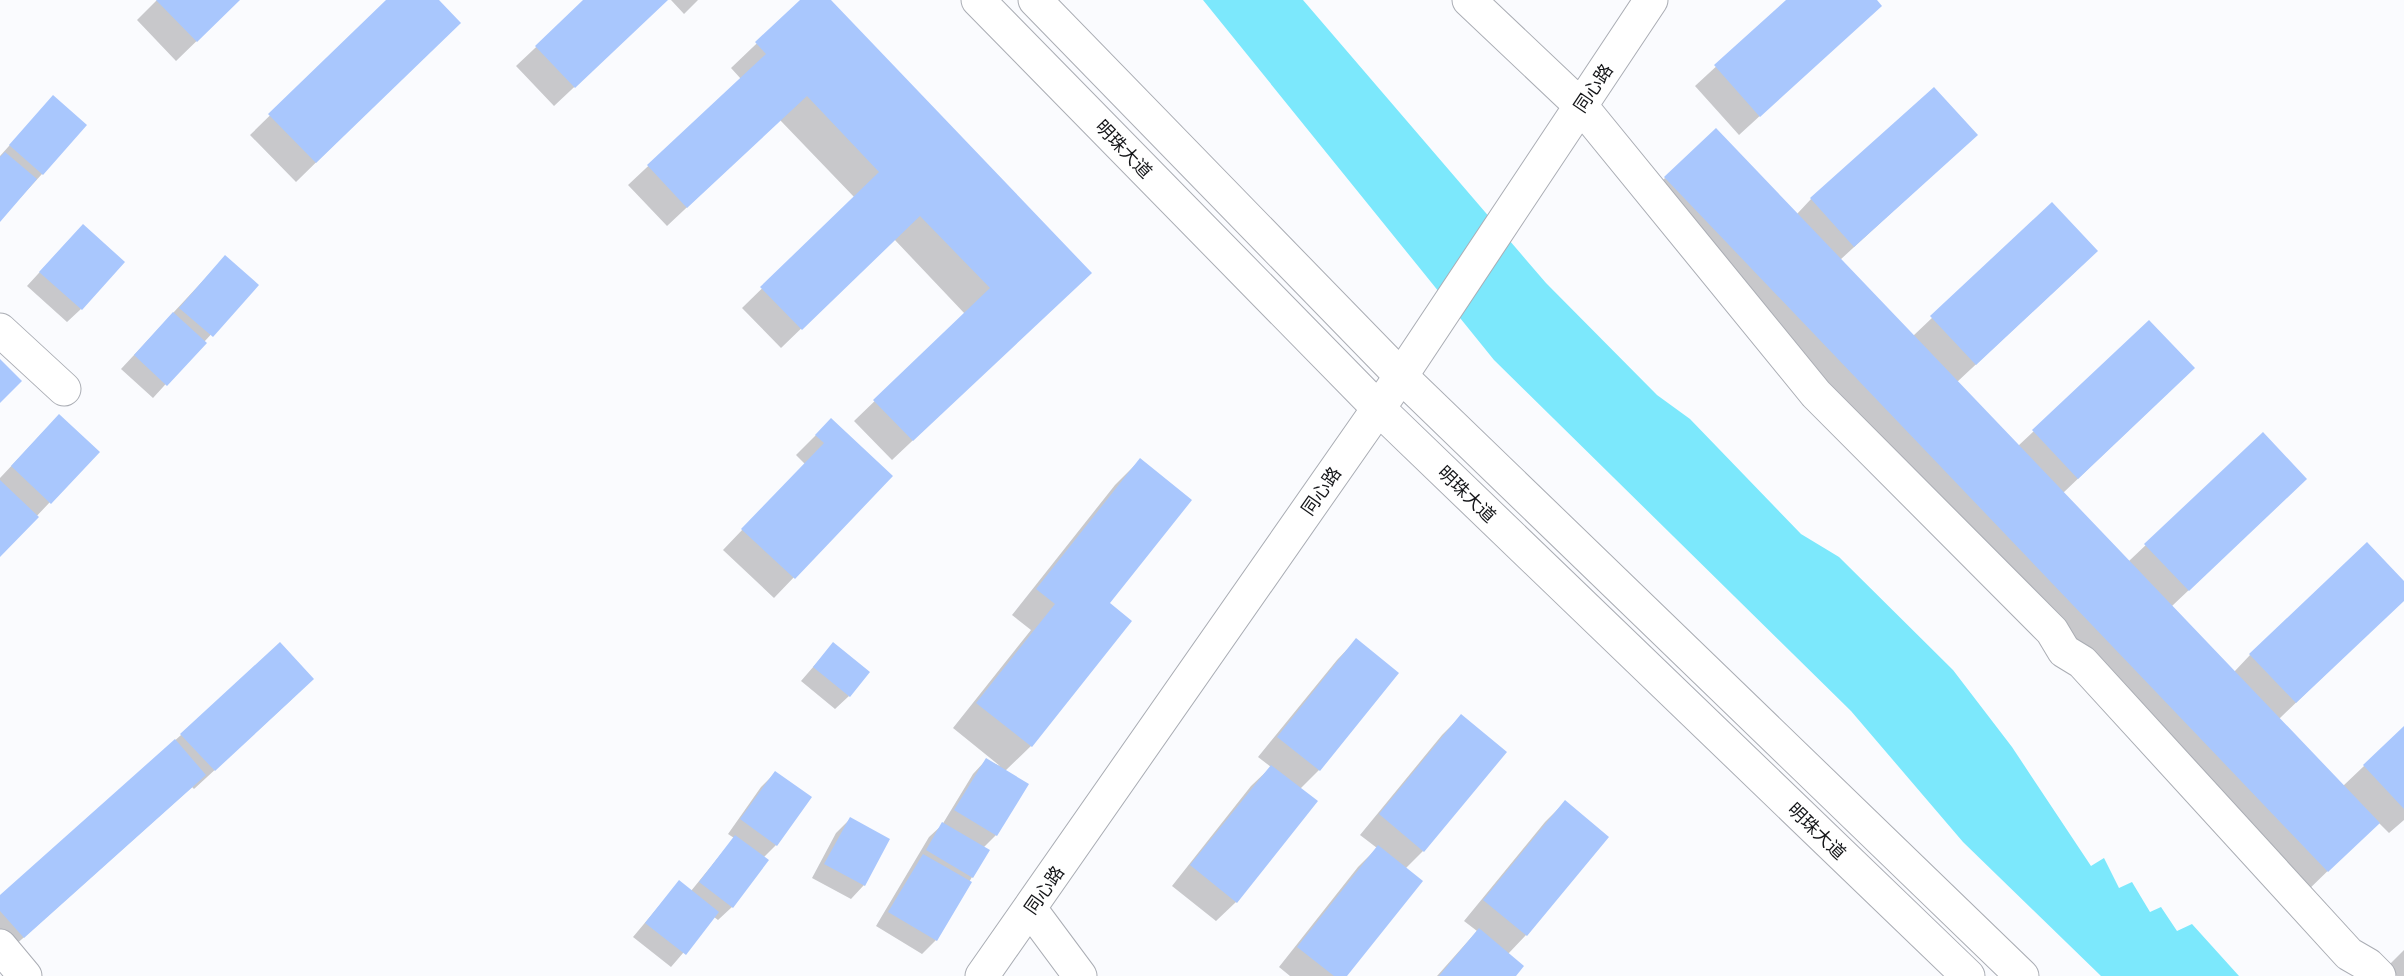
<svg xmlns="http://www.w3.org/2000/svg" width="2404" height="976" viewBox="0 0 2404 976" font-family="'IBM Plex Serif','Noto Sans SC',serif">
	<rect width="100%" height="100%" fill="#fafbfe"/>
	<path fill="#7ce8fc" d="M1203 0H1303L1546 283 1657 395 1690 419 1801 534 1839 557 1953 670 2012 747 2091 866 2104 858 2119 888 2132 882 2150 912 2161 907 2177 931 2192 924 2239 976H2101L1963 842 1851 711 1494 360Z"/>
	<path fill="#0003" d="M157 0H239L176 61 137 20Z
		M388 0H437L439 42 296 182 250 135Z
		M586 0H667L554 106 516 66Z
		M671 0H698L684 14Z
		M802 0H829L1090 273 892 460 854 421 965 314 894 239 781 348 742 308 855 198 780 120 667 226 628 185 741 79 731 68Z
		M1788 0H1875L1880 6 1739 135 1695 86Z
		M53 97 42 174 0 220V156Z
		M1976 135 1840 260 1913 336 2052 204 2076 271 1957 382 2018 446 2034 431 2173 388 2063 493 2129 561 2263 434 2286 498 2172 606 2234 672 2250 655 2404 583V599L2279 719 2343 786 2404 728V820L2389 833 2378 822 2302 896 1640 203 1665 178 1797 214 1811 199Z
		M70 239 81 309 67 322 27 286Z
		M225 257 256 285 153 398 121 369Z
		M831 420 891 476 774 598 723 550 805 464 796 455Z
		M46 429 50 502 0 555V478Z
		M1140 460 1108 604 1031 746 1005 771 996 835 983 848 972 877 936 940 922 954 876 926 929 837 942 825 973 774 986 760 1000 766 953 728 1031 630 1012 615 1115 485Z
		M1356 640 1319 770 1300 789 1236 902 1216 921 1172 886 1251 786 1271 767 1258 757 1337 660Z
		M833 644 849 696 835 709 801 681Z
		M292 699 194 789 192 787 3 956 0 953V897L181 735Z
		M1461 716 1423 851 1405 869 1345 976H1290L1279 967 1358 867 1377 848 1360 835 1442 735Z
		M775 773 776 845 763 858 732 907 718 920 714 917 671 967 633 937 679 882 691 891 734 838 728 834 761 787Z
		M1565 802 1607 837 1526 935 1508 954 1514 976H1437L1477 931 1464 921 1545 822Z
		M850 819 864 885 851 899 812 878 836 833Z
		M2404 950V976H2397L2388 966Z"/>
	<path fill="#a9c7fd" d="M156 0H240L197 42Z
		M386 0H439L461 23 316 163 268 114Z
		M583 0H668L575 88 535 46Z
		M800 0H831L1092 273 913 441 873 400 990 288 920 216 802 330 760 287 879 172 807 96 687 208 647 165 766 54 755 42Z
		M1786 0H1877L1882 6 1760 117 1714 65Z
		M1934 87 1978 135 1854 247 1810 198Z
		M53 95 87 125 43 175 9 145Z
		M1716 128 2380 823 2328 872 1664 177Z
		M5 152 37 179 0 222V157Z
		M2052 202 2098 251 1976 365 1930 316Z
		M83 224 125 262 82 310 39 272Z
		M225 255 259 285 213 337 179 308Z
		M173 312 207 343 167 386 134 355Z
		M2149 320 2195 368 2078 479 2032 430Z
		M0 359 22 381 0 403Z
		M59 414 100 452 51 504 11 466Z
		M831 418 893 476 795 579 741 529 824 443 815 435Z
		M2263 432 2307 479 2189 591 2144 544Z
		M1140 458 1192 500 1110 603 1132 621 1032 747 976 703 1055 604 1036 589Z
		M0 480 39 517 0 557Z
		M2367 542 2404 581V601L2296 703 2249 654Z
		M1356 638 1399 673 1320 771 1277 737Z
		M280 642 314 679 215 771 180 734Z
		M833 642 870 672 850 697 813 667Z
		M1461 714 1507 752 1424 852 1379 814Z
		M2404 726V809L2363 765Z
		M175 739 206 775 24 938 0 911V895Z
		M986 758 1029 784 997 836 954 810Z
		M1271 765 1318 801 1237 903 1190 865Z
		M775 771 812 797 777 846 740 819Z
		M1565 800 1609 837 1527 936 1483 900Z
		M850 817 890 839 865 886 824 864Z
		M942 822 990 850 973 878 926 850Z
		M735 835 769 860 733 908 699 882Z
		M1378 845 1423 881 1347 976H1334L1297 947Z
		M923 854 972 882 937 941 888 912Z
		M679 880 719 912 686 955 645 923Z
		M1479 928 1524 966 1516 976H1439Z"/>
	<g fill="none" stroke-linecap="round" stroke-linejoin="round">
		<g stroke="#aaadb4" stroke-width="35">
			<path id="minor" d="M1469 0 1581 106 1816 394 2052 631 2064 651 2082 662 2349 954 2368 965 2379 976
				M0 330 64 389
				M1031 910 1080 976
				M0 946 25 976
				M982 976 1401 376 1651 0"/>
		</g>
		<g stroke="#aaadb4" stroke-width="35">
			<path id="major" d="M978 0 1378 408 1968 976
				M1035 0 1401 376 2022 976"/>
		</g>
		<use href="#minor" stroke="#fff" stroke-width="33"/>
		<use href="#major" stroke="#fff" stroke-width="33"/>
	</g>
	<g text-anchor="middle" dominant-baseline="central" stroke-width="6" stroke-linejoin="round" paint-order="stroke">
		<g font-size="18" fill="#141518" stroke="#fff">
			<text transform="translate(1593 88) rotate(-56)">同心路</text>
			<text transform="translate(1124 149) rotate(46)">明珠大道</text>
			<text transform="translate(1321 491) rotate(-55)">同心路</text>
			<text transform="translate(1467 494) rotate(44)">明珠大道</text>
			<text transform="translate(1817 831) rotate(44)">明珠大道</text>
			<text transform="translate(1044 890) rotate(-55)">同心路</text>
		</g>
	</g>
</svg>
